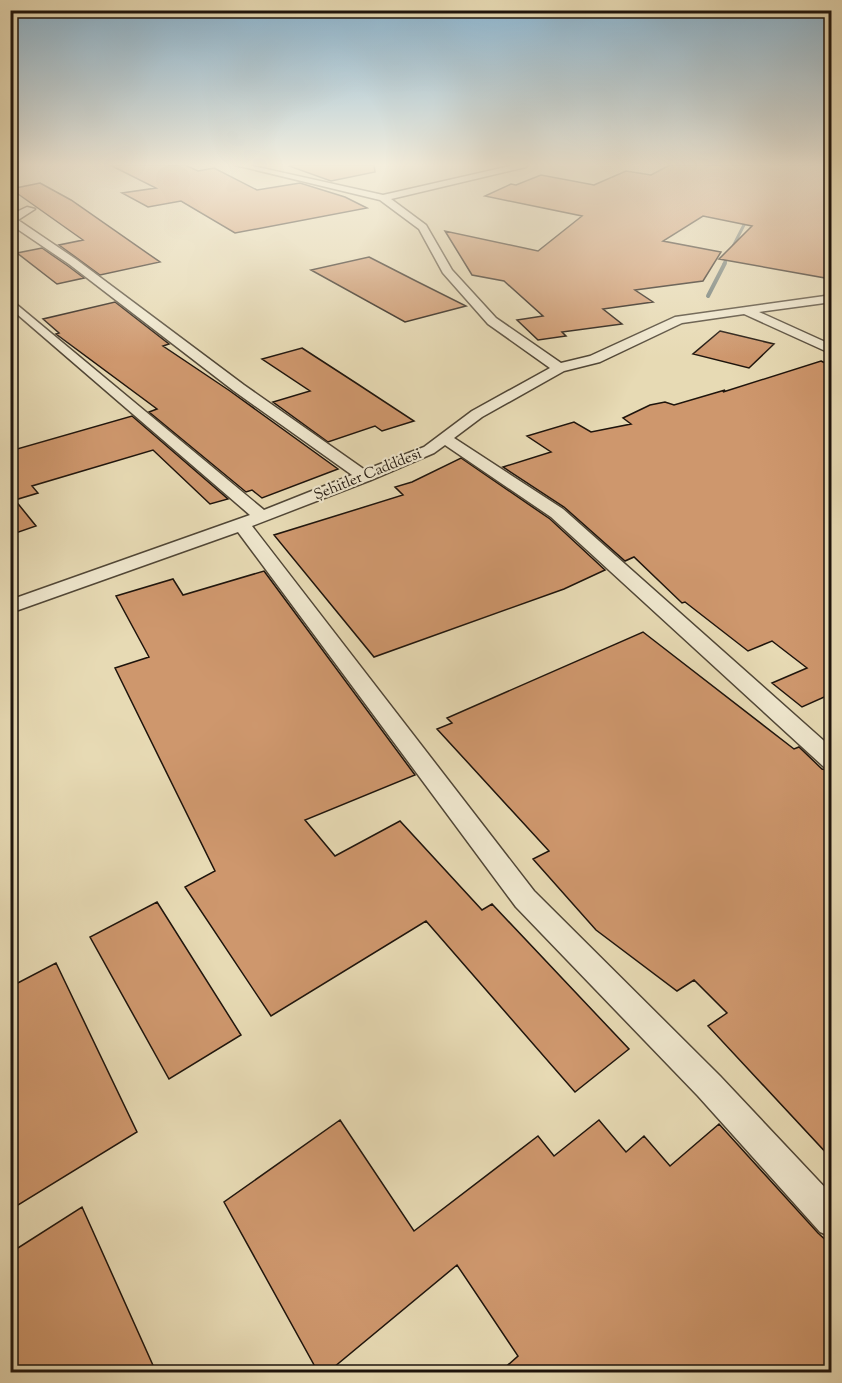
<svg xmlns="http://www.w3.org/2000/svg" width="842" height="1383" viewBox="0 0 842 1383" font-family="'Sorts Mill Goudy',serif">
	<rect width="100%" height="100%" fill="#e7dab4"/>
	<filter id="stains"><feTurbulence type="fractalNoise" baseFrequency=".00333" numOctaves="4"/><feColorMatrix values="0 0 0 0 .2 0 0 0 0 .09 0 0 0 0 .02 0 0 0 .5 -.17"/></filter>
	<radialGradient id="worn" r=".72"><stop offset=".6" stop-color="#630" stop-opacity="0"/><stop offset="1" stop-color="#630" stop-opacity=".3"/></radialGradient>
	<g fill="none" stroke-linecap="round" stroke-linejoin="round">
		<path stroke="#687673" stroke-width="3" d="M724 264 747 219"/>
		<path stroke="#687673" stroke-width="4" d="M708 296 725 263"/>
	</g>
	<path fill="#ce976d" stroke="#1e140c" stroke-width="1.5" d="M110 165H185L198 171 214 168 257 190 300 183 345 197 367 208 235 233 181 201 148 207 122 193 156 188Z
		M290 165H374L375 172 331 181 289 166Z
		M670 165H831V279L719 259 752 226 703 216 663 241 721 252 703 281 635 290 653 302 603 309 622 324 562 332 566 336 538 340 517 320 543 316 504 281 472 275 445 231 538 251 582 216 485 196 511 184 516 185 541 175 594 185 626 171 651 175Z
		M40 183 71 200 160 262 100 275 59 245 83 240 11 189Z
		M42 248 68 266 84 278 57 284 17 253Z
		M369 257 416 281 466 306 405 322 311 270Z
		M115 302 169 344 163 346 230 391 338 469 262 498 252 490 246 492 149 412 157 409 56 334 59 333 43 319Z
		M720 331 774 344 749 368 693 354Z
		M302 348 356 383 414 421 382 431 375 426 328 442 273 402 310 391 262 359Z
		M821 361 831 366V694L802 707 772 683 807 668 772 641 748 651 685 602 682 603 634 557 625 561 564 507 503 467 551 452 527 436 574 422 591 432 631 424 623 418 650 405 665 402 674 405 725 390 723 392Z
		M132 416 228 499 210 504 153 450 32 486 38 493 15 500 36 526 10 535V451Z
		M461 458 550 519 605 570 564 589 374 657 274 535 403 495 395 487 412 482Z
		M264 571 415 775 305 820 335 856 400 821 482 910 492 904 629 1049 575 1092 426 921 271 1016 185 887 215 871 115 668 149 657 116 596 173 579 183 595Z
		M643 632 794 749 799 747 822 769 831 771V1158L708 1026 727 1013 694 980 677 991 596 930 533 859 549 851 437 729 452 723 447 718Z
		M157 902 241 1035 169 1079 90 937Z
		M56 963 137 1132 10 1210V987Z
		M340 1120 414 1231 538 1136 554 1156 599 1120 626 1152 644 1136 670 1166 719 1124 818 1233 831 1245V1372H500L518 1356 457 1265 328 1372H318L224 1202Z
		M82 1207 156 1372H10V1253Z"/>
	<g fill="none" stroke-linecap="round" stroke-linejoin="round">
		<g stroke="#504636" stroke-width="3">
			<path id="street" d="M235 165H248L383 195 514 165H527L526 167 391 199 426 225 452 270 496 318 561 363 590 356 675 317 832 295V302L759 312 832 345V354L744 314 682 323 600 362 564 371 482 417 454 438 563 509 832 748V769L824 767 551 517 445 445 434 453 371 480 252 526 534 891 720 1076 832 1195V1237L820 1232 698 1096 516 907 238 532 10 613V600L250 515 10 308V299L264 510 352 475 234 391 69 264 10 224V215L27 207 35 209 18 220 77 260 244 385 365 470 424 447 472 411 550 368 488 324 443 273 419 229 380 200Z"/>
		</g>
		<use href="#street" fill="#efe7ce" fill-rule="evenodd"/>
	</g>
	<linearGradient id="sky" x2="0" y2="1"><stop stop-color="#89b6d4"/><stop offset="0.46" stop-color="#f4eedd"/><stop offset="1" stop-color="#f4eedd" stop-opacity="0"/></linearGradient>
	<rect width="842" height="358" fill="url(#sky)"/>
	<g text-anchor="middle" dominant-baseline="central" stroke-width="4.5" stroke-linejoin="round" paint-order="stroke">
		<g font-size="15" fill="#1e140c" stroke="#efe7ce">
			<text transform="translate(368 475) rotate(-22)">Şehitler Cadddesi</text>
		</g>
	</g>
	<rect width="842" height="1383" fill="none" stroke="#e7dab4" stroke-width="36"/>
	<rect x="12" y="12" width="818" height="1359" fill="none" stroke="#1e140c" stroke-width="3"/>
	<rect x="18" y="18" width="806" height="1347" fill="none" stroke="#1e140c" stroke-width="1.5"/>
	<rect width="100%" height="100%" filter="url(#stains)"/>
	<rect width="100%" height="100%" fill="url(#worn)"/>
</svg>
